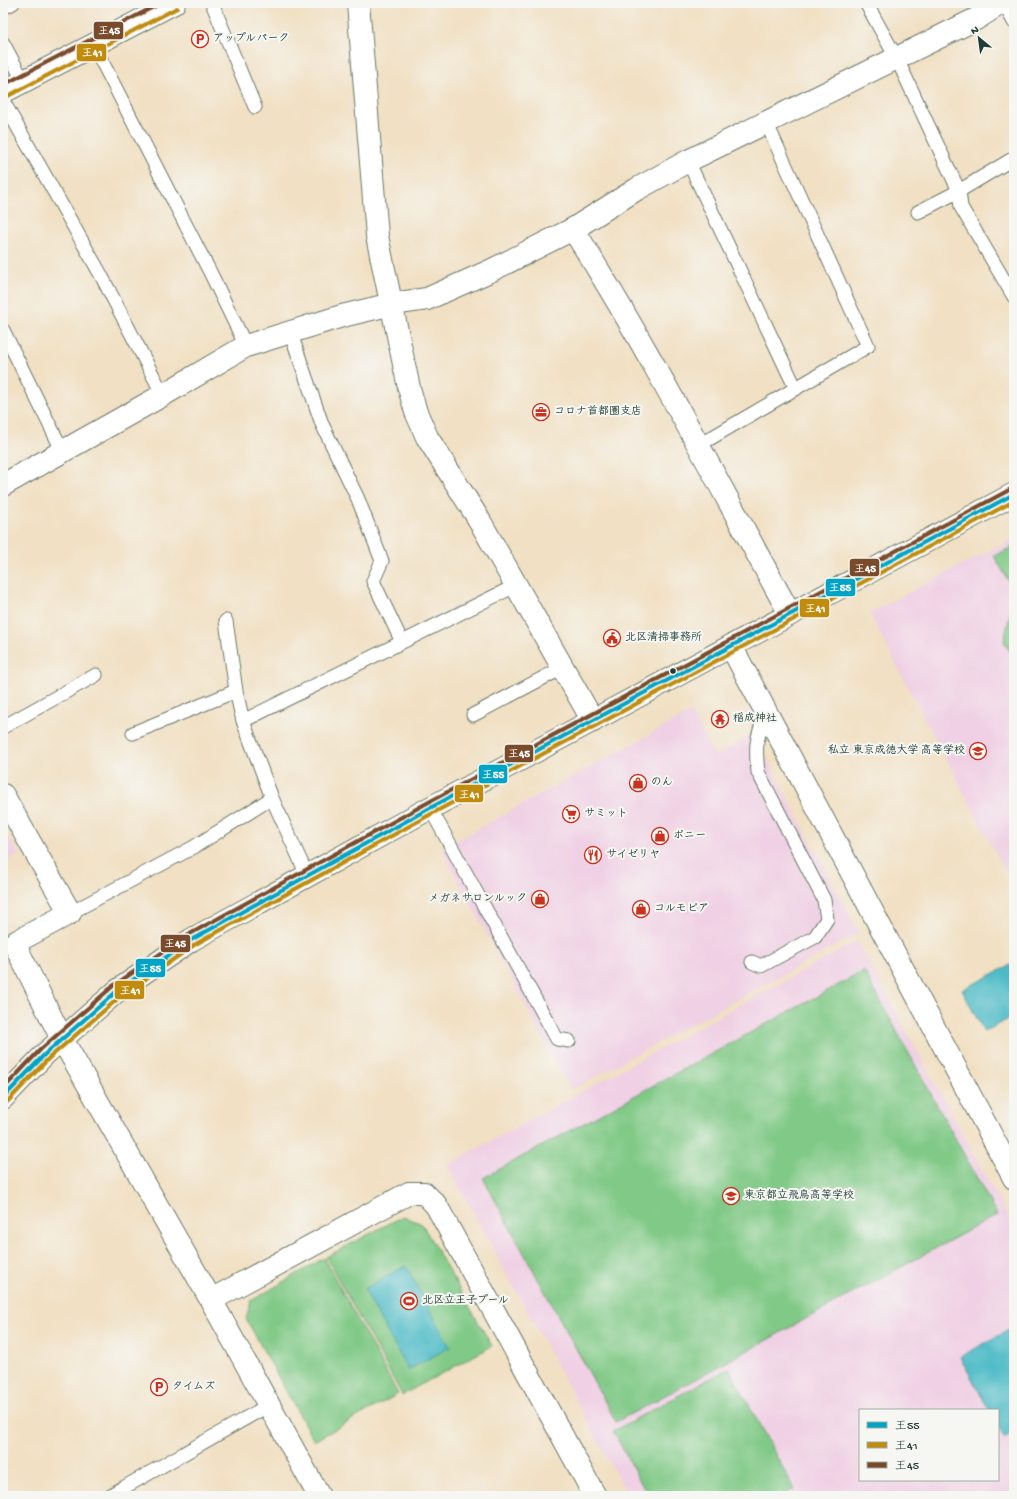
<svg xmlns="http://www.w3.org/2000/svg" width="1017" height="1499" viewBox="0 0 1017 1499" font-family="'Gochi Hand','Klee One',sans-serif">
	<rect width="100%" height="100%" fill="#f6f6f2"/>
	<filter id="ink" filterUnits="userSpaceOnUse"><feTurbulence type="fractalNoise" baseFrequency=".025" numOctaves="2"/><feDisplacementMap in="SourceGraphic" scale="8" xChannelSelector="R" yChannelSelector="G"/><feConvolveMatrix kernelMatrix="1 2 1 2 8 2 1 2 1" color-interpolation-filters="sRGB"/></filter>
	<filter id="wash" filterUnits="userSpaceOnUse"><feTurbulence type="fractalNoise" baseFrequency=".012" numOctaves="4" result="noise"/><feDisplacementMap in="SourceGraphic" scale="16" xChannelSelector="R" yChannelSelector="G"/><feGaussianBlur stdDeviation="0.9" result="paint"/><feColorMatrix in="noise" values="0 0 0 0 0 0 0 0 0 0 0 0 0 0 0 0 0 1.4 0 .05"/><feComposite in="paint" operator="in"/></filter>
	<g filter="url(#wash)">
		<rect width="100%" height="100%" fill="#f1e0c3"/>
		<path fill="#f0d0e4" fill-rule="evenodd" d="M1014 538V888L869 613Z
			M691 712 715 756 754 734 859 933 571 1090 441 849Z
			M3 827 19 855 3 862Z
			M857 941 1014 1228V1496H628L447 1165ZM860 1410H998V1480H860Z"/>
		<path fill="#80c986" stroke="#50835d" d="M1014 546V590L994 556Z
			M1014 597V659L1004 641Z
			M864 971 997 1215 616 1422 483 1178Z
			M403 1216 422 1224 492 1346 402 1395 326 1257Z
			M324 1258 398 1394 314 1441 246 1319 251 1301Z
			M729 1368 794 1489 781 1496H648L613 1431Z"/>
		<path fill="#4ebbc7" stroke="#367c7e" d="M1014 963V1016L984 1032 962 990Z
			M406 1266 450 1347 408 1370 364 1289Z
			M1014 1327V1432L1004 1438 998 1426V1410H989L960 1357Z"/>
	</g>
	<g filter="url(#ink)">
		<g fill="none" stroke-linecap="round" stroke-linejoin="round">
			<g stroke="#687666" stroke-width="15">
				<path id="service" d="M212 3 255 107
					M866 3 897 59 959 191 961 207 1014 297
					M1004 3 1014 22
					M3 8 13 3
					M3 43 24 82
					M94 46 211 274 246 346
					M3 101 101 275 163 395
					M688 161 796 389
					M918 212 959 191 1014 158
					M3 330 63 452
					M290 331 322 424 358 499 382 561 373 581 402 642
					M699 445 868 346 766 122
					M226 621 236 691 243 721 272 798 307 875
					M473 715 564 667
					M243 721 517 585
					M3 727 96 675
					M133 733 236 691
					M430 808 557 1039 569 1041
					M70 913 194 847 272 798
					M752 962 761 966 815 937 827 919 824 900 758 772C755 747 756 738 766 714
					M109 1496 269 1405"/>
			</g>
			<g stroke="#687666" stroke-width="24">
				<path id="minor" d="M358 3 377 236 409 388 416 412 427 437 478 518 593 721
					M3 92 174 3
					M573 229C652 354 719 485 790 614
					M3 485 163 395 246 346 342 316 392 304 427 299 492 270 573 229 637 189 688 161 976 19 1001 3
					M731 646 1014 1178
					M3 795 70 913 14 943 62 1039 211 1300 319 1496
					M211 1300 409 1193H424L436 1205 595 1496"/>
			</g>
			<g stroke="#687666" stroke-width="24">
				<path id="tertiary" d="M3 1098 45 1054 117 991 191 940 430 808 1014 494"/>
			</g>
			<use href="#service" stroke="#fff" stroke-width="13"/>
			<use href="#minor" stroke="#fff" stroke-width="22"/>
			<use href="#tertiary" stroke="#fff" stroke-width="22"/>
			<g stroke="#f6f6f2" stroke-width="7">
				<path id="bus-1" d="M3 1098 45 1054 117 991 191 940 430 808 1014 494"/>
			</g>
			<g stroke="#f6f6f2" stroke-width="7">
				<path id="bus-2" d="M6 97 177 8
					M7 1102 49 1058 121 996 194 945 433 813 1014 501"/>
			</g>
			<g stroke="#f6f6f2" stroke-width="7">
				<path id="bus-3" d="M3 85 161 3
					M3 1089 41 1049 113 986 188 935 427 803 1011 489"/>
			</g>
			<use href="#bus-1" stroke="#02a4c6" stroke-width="4"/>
			<use href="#bus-2" stroke="#c18c0d" stroke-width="4"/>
			<use href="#bus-3" stroke="#7a4b2a" stroke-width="4"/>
		</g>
	</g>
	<defs>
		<g id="parking-ring" transform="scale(0.9)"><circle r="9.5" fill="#f6f6f2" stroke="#c8321e" stroke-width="1.5"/><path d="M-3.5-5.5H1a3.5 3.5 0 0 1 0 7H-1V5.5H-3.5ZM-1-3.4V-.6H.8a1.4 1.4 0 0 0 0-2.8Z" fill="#c8321e"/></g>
		<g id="office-ring" transform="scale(0.9)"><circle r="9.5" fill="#f6f6f2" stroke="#c8321e" stroke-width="1.5"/><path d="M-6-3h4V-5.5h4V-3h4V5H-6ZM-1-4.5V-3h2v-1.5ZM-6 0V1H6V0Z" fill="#c8321e"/></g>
		<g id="civic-ring" transform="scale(0.9)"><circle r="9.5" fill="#f6f6f2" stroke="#c8321e" stroke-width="1.5"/><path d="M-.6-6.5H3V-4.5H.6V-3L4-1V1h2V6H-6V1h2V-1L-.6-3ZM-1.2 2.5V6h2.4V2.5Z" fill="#c8321e"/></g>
		<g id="temple-ring" transform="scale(0.9)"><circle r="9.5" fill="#f6f6f2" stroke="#c8321e" stroke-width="1.5"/><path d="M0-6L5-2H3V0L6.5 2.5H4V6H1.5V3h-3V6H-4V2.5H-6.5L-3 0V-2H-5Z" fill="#c8321e"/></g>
		<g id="school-ring" transform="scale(0.9)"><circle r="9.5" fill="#f6f6f2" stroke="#c8321e" stroke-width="1.5"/><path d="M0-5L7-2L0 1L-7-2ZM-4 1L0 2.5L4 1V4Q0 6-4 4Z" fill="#c8321e"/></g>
		<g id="shop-ring" transform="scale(0.9)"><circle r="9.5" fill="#f6f6f2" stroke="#c8321e" stroke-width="1.5"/><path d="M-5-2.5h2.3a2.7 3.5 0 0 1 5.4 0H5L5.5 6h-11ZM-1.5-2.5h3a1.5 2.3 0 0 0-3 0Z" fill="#c8321e"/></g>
		<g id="supermarket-ring" transform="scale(0.9)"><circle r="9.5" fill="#f6f6f2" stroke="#c8321e" stroke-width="1.5"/><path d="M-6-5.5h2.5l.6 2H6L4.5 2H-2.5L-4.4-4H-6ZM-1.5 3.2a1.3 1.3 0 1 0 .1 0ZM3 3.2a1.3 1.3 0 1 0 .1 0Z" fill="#c8321e"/></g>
		<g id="restaurant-ring" transform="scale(0.9)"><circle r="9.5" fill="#f6f6f2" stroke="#c8321e" stroke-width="1.5"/><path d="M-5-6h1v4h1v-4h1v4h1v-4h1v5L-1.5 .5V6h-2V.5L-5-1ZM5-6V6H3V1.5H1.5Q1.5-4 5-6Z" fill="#c8321e"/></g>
		<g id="stadium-ring" transform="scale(0.9)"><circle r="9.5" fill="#f6f6f2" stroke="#c8321e" stroke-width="1.5"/><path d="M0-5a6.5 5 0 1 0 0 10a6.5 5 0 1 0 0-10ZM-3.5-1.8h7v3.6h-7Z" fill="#c8321e"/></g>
	</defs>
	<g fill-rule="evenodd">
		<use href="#parking-ring" x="200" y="39"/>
		<use href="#office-ring" x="541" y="412"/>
		<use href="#civic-ring" x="612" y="638"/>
		<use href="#temple-ring" x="720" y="719"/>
		<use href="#school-ring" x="978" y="751"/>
		<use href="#shop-ring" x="638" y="783"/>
		<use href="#supermarket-ring" x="571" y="814"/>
		<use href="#shop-ring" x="660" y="836"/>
		<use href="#restaurant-ring" x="593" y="855"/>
		<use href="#shop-ring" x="540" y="899"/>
		<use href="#shop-ring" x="641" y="909"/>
		<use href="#school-ring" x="731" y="1196"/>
		<use href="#stadium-ring" x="409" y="1301"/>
		<use href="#parking-ring" x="159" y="1387"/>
	</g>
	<circle fill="#1f3d34" stroke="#f6f6f2" stroke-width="1.5" cx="673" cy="671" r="3.5"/>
	<g text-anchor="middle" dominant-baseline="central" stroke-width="4" stroke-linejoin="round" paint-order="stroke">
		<g font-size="11" font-weight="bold" fill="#1f3d34" stroke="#f6f6f2" text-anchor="start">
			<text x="213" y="39">アップルパーク</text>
			<text x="554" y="412">コロナ首都圏支店</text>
			<text x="625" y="638">北区清掃事務所</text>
			<text x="733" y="719">稲成神社</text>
			<text x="965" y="751" text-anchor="end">私立 東京成徳大学 高等学校</text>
			<text x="651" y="783">のん</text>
			<text x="584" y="814">サミット</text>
			<text x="673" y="836">ポニー</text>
			<text x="606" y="855">サイゼリヤ</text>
			<text x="527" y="899" text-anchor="end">メガネサロンルック</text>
			<text x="654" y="909">コルモピア</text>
			<text x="744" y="1196">東京都立飛鳥高等学校</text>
			<text x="422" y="1301">北区立王子プール</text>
			<text x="172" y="1387">タイムズ</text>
		</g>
	</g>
	<g stroke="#f6f6f2" stroke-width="1.5">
		<rect x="93" y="21" width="31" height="19" rx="4" fill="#7a4b2a"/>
		<rect x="76" y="43" width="31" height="19" rx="4" fill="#c18c0d"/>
		<rect x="849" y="558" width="31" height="19" rx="4" fill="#7a4b2a"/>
		<rect x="825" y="578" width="31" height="19" rx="4" fill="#02a4c6"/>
		<rect x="799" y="598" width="31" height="20" rx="4" fill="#c18c0d"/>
		<rect x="504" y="744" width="30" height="19" rx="4" fill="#7a4b2a"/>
		<rect x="478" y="764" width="30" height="20" rx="4" fill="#02a4c6"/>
		<rect x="454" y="784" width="30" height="19" rx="4" fill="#c18c0d"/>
		<rect x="160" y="934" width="31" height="19" rx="4" fill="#7a4b2a"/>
		<rect x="135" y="958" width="31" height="20" rx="4" fill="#02a4c6"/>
		<rect x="114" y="980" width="31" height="20" rx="4" fill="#c18c0d"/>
	</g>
	<g font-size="11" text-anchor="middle" font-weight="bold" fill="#fff">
		<text x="109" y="34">王45</text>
		<text x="92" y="56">王41</text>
		<text x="865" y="572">王45</text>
		<text x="840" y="591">王55</text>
		<text x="815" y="612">王41</text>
		<text x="519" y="757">王45</text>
		<text x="493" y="778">王55</text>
		<text x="469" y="798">王41</text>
		<text x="175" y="947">王45</text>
		<text x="150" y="972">王55</text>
		<text x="130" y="994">王41</text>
	</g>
	<rect width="1017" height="1499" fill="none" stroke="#f6f6f2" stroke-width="16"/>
	<rect x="859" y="1409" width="140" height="72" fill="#f6f6f2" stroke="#a0aca6"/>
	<rect x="867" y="1422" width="20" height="6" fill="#02a4c6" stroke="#a0aca6"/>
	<text x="895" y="1429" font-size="12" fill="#1f3d34">王55</text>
	<rect x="867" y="1442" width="20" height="6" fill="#c18c0d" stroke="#a0aca6"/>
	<text x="895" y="1449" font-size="12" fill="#1f3d34">王41</text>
	<rect x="867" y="1462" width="20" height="6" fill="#7a4b2a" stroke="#a0aca6"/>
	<text x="895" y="1469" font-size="12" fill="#1f3d34">王45</text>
	<g transform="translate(979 38) rotate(331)" stroke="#f6f6f2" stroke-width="3" paint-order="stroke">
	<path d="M0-3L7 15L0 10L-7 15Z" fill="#1f3d34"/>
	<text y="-6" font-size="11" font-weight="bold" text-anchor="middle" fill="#1f3d34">N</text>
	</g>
</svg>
